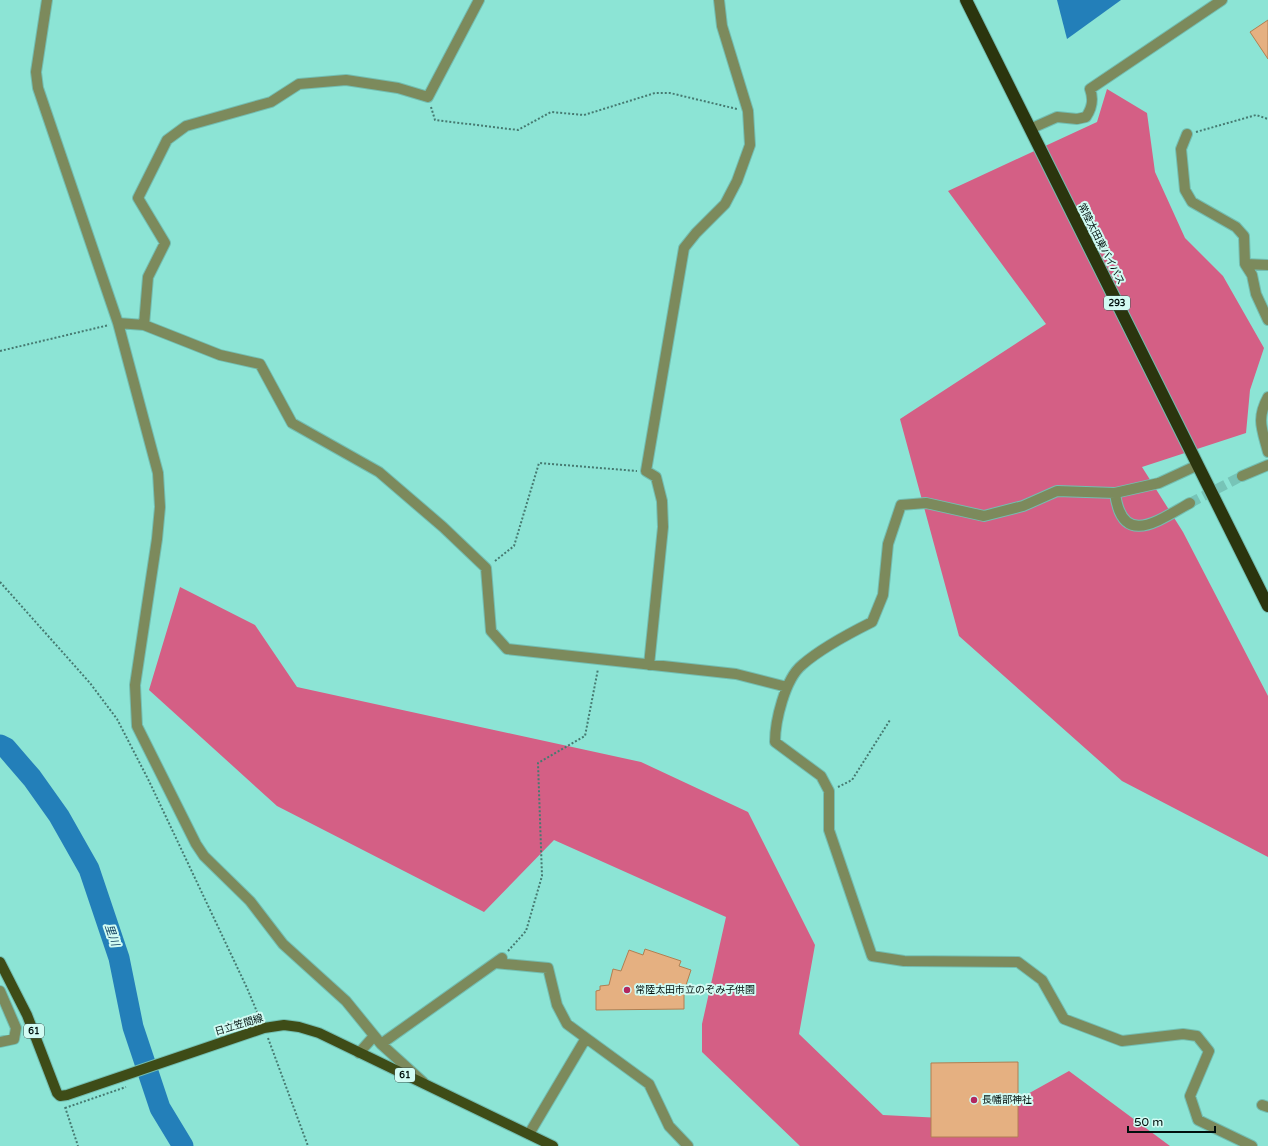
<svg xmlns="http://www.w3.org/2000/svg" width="1268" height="1146" viewBox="0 0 1268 1146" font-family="'Varela Round','Noto Sans JP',sans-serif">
	<rect width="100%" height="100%" fill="#8ce4d5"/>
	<path fill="#d45f85" d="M1107 89 1147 113 1155 172 1185 238 1223 276 1264 348 1250 390 1246 433 1142 467 1183 532 1268 696V857L1122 781 959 636 900 419 1046 324 948 191 1097 122Z
		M180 587 255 625 297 687 641 762 748 812 815 945 799 1034 883 1115 981 1120 1069 1071 1170 1146H800L702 1052V1024L726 917 554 840 484 912 277 806 149 690Z"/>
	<path fill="#237fb9" d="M1057 0H1121L1067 39Z"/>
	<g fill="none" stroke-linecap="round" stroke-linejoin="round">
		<path stroke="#237fb9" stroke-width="21" d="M0 745 6 748 32 778 59 816 89 869 119 958 133 1027 160 1108 183 1146"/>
	</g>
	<path fill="#e5b081" stroke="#b17f52" d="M1268 20V59L1250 32Z
		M645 949 681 961 679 966 691 970 684 991V1009L596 1010V991L600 990V986L609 985 613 969 621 971 629 950 643 955Z
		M1018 1062V1137H931V1063Z"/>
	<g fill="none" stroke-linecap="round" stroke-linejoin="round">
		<path stroke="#77c4b7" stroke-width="10" stroke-dasharray="10 5" stroke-linecap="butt" d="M1190 503 1242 476"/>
		<g stroke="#73beb1" stroke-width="12">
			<path id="minor" d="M47 0 36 72 38 88 118 323 158 473 160 507 157 539 135 685 137 726 196 844 204 856 250 901 283 944 346 1001 381 1044 423 1082
				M1030 129 1057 117 1077 119 1086 117C1092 108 1094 100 1090 89L1222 0
				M1187 134 1181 149 1185 190 1192 202 1236 227 1244 236 1245 264 1252 275 1256 294 1268 320
				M1245 264 1268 265
				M118 323 144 325 220 355 260 364 292 423 379 472 443 527 486 568 491 631 507 649 736 674 787 687
				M144 325 148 277 165 243 138 198 167 140 186 126 271 102 299 84 346 80 398 88 428 97 479 0
				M1268 397C1256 419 1262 429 1268 452
				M1198 465 1159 483 1115 493 1057 491 1023 506 984 516 926 503 901 505 888 544 883 595 872 622C850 633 820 649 802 665 785 679 775 721 775 742L821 776 829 791V830L872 956 904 961 1018 962 1042 980 1064 1019 1122 1041 1183 1034 1197 1036 1209 1051 1190 1096 1198 1120 1252 1146
				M1242 476 1268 465
				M1115 493C1122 549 1159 520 1190 503
				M649 665 663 527 662 501 656 477 646 471 684 248 696 233 725 204 737 181 750 145 748 111 722 26 719 0
				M495 963 548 968 557 1005 567 1024 586 1038
				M0 991 16 1028 14 1039 0 1042
				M381 1044 502 958
				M359 1053 374 1036
				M1262 1105 1268 1107
				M529 1134 586 1038 649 1084 669 1126 688 1146"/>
		</g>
		<g stroke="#73beb1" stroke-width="12">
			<path id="major" d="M0 962 27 1015 57 1093 60 1096 67 1095 264 1028 284 1025 299 1027 319 1033 553 1146"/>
		</g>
		<g stroke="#73beb1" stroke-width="14">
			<path id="highway" d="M966 0 1268 606"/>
		</g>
		<path stroke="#467a71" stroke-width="2" stroke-dasharray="2 2" stroke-linecap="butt" d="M431 107 435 120 518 130 551 112 584 115 655 93H670L737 109
			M1196 132 1256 115 1268 119
			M0 351 109 325
			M495 561 514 546 539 463 637 471
			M0 582 90 683 117 719 149 781 247 988 260 1019
			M838 787 852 780 890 720
			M508 951 526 931 542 876 538 763 585 736 598 669
			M268 1038 308 1146
			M65 1107 78 1146
			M65 1108 126 1087"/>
		<use href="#minor" stroke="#7c8a5c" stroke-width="10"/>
		<use href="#major" stroke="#3e4c17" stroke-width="10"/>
		<use href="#highway" stroke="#2b350e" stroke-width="12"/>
	</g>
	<g fill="#b3275f" stroke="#d2fbf3" stroke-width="1.5">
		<circle cx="627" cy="990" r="4"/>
		<circle cx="974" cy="1100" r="4"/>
	</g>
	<g text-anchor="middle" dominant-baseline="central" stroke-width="4" stroke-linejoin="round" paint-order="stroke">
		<g fill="#d2fbf3" stroke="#3f5652" stroke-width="1">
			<rect x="1104" y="296" width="26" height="14" rx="3"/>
			<rect x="24" y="1024" width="20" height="14" rx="3"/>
			<rect x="395" y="1068" width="20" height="14" rx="3"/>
		</g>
		<g font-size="9" font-weight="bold" fill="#00100d">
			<text x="1117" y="303">293</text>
			<text x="34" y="1031">61</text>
			<text x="405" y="1075">61</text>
		</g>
		<g font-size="10" fill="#00100d" stroke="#d2fbf3">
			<text transform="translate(1101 244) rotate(63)">常陸太田東バイパス</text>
			<text transform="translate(239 1025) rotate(-17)">日立笠間線</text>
		</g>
		<g font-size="10" fill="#00100d" stroke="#d2fbf3" text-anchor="start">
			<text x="635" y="990">常陸太田市立のぞみ子供園</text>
			<text x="982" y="1100">長幡部神社</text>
		</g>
		<g font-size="11" font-style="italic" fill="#11405f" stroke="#d2fbf3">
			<text transform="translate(112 935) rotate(71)">里川</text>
		</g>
	</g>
	<path d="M1128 1126v6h87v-6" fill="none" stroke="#00100d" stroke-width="2"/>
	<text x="1134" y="1126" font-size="12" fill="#00100d" stroke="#d2fbf3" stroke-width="3" paint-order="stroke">50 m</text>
</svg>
